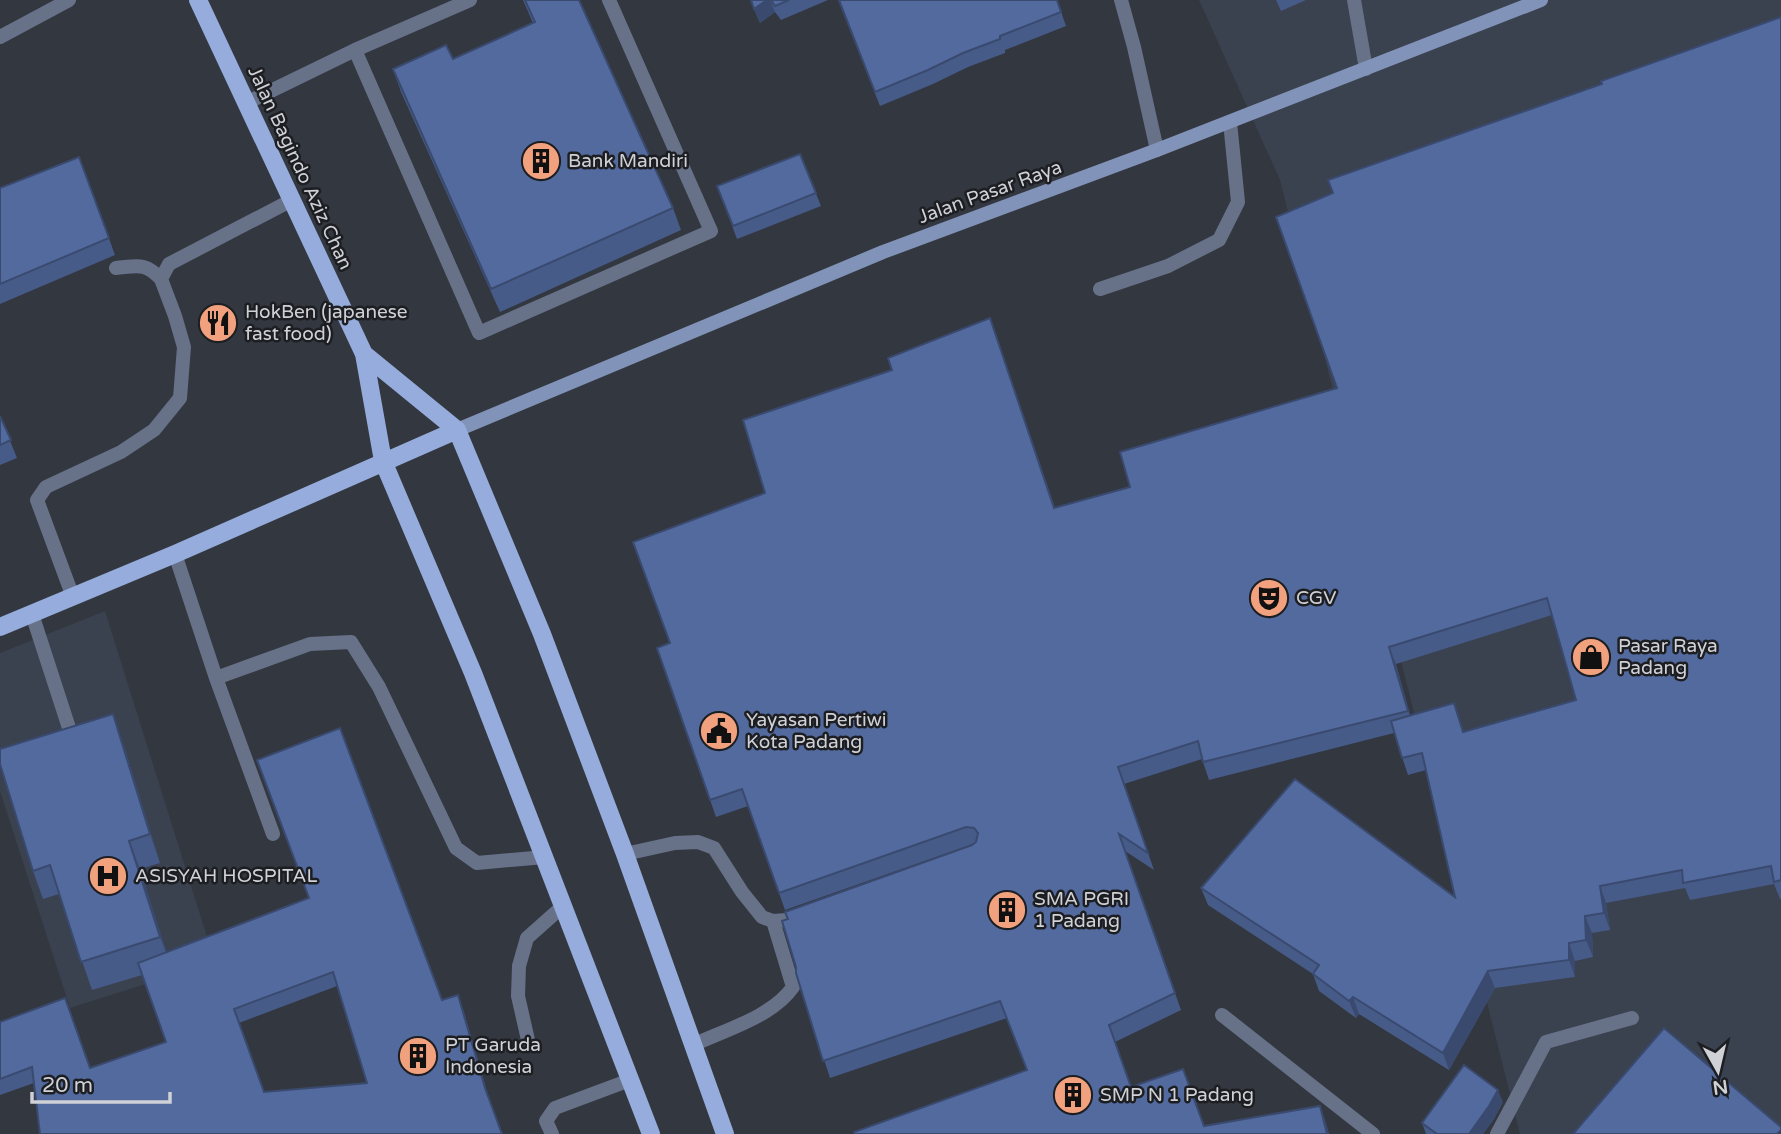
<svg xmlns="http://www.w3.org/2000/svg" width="1781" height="1134" viewBox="0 0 1781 1134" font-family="'Varela Round',sans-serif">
	<rect width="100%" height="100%" fill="#33373f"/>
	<path fill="#3a414f" d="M1199 0H1781V1134H1520L1280 180Z
		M105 611 215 962 70 1008 0 791V653Z"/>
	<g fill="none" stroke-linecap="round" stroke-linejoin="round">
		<path stroke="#677289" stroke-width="14" d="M1121 0 1134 47 1157 150
			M1354 0 1366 69
			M0 37 69 0
			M355 50 479 333 711 231 609 0
			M246 103 355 50 470 0
			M116 268C138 266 145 262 161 279
			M1100 289 1168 266 1219 240 1238 202 1230 122
			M175 554 216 678 273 834
			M73 597 37 500 46 487 121 452 154 430 180 398 184 347 175 316 161 279 169 264 292 200
			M32 614 70 731
			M216 678 310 644 351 642 379 687 456 848 477 863 545 857
			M625 854 675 843 698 842 714 848 742 892 762 917 773 921 787 920 799 916
			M1222 1015 1373 1134
			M528 1040 518 996 519 966 527 938 563 906
			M693 1045C725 1030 772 1017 793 987L773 921
			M552 1134 546 1121 555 1108 630 1080
			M1497 1134 1546 1042 1632 1018"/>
		<path stroke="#8193b8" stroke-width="14" d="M457 430 883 252 1157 150 1541 0"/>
		<path stroke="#95acdc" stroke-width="18" d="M198 0 364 354 383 461 473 673 651 1134
			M364 354 457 430 542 634 625 854 725 1134
			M0 627 175 554 457 430"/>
	</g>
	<path fill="#475b89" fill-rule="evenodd" d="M523 0H579L673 208 681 230 500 312 401 92 393 69 453 59 533 23Z
		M750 0H828L781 20 775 12 760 23Z
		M838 0H1057L1066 26 1005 50V53L968 67 933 84 880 106Z
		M1276 0H1306L1281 11Z
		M1781 17V899H1780L1774 884 1690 900 1685 888 1606 903 1610 930 1592 933 1593 957 1575 961V977L1495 988 1449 1070 1359 1014 1356 1018 1319 991 1313 974 1208 905 1201 888 1295 779 1455 897 1426 770 1408 775 1394 733 1209 780 1202 759 1124 784 1154 870 1125 851 1181 1010 1115 1042 1131 1087 1183 1069 1204 1126 1320 1106 1329 1134H855L854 1132 1027 1070 1007 1018 830 1078 796 973V967L782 921 788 919 785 912 973 844 785 910 748 806 716 817 657 648 670 643 633 542 765 493 743 420 892 370 888 358 990 318 1055 508 1130 487 1120 452 1337 388 1276 217 1333 193 1328 180 1602 84 1601 81ZM1552 615 1576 700 1464 732 1454 703 1410 716 1396 664Z
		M800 154 821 206 737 239 717 186Z
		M79 157 115 255 0 304V188Z
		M0 416 17 458 0 465Z
		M123 743 160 863 140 869 166 952 309 898 442 1000 463 1009 490 1102 34 1083 0 1095V1022L90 1068 166 1042 142 975 92 990 59 894 43 899 33 871ZM337 986 367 1083 264 1092 239 1023Z
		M1503 1102 1494 1119 1483 1134H1426L1422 1123Z"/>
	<path fill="#3a4a6f" d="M767 0H770L775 12 760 23 754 9Z
		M1389 647 1396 664 1414 728 1408 711Z
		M113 714 123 743 160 863 150 834Z
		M129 841 140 869 171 965 160 937Z
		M1600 886 1606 903 1610 930 1604 913Z
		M1585 916 1592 933 1593 957 1586 940Z
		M1569 943 1575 961V977L1569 960Z
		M1488 971 1495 988 1449 1070 1443 1053Z
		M458 995 463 1009 490 1102 485 1088Z
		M1353 997 1359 1014 1356 1018 1349 1001Z
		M1498 1090 1503 1102 1494 1119 1483 1134H1469Z
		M1320 1106 1326 1123 1329 1134H1327Z"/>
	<path fill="#536a9f" stroke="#3a4a6f" stroke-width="2" fill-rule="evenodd" d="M525 0H579L673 208 491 289 393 69 446 45 453 59 535 22Z
		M751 0H767L754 9Z
		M771 0H789L775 6Z
		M839 0H1057L1061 12 1000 36V39L963 53 928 70 875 92Z
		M1781 17V880L1774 882 1771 866 1683 883 1682 870 1600 886 1604 913 1585 916 1586 940 1569 943V960L1488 971 1443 1053 1353 997 1349 1001 1313 974 1319 965 1201 888 1295 779 1455 897 1422 753 1402 758 1391 721 1454 703 1463 732 1576 700 1547 598 1389 647 1408 711 1203 762 1198 741 1118 767 1148 853 1119 834 1175 993 1109 1025 1131 1087 1183 1069 1204 1126 1320 1106 1327 1134H855L854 1132 1027 1070 1000 1001 823 1061 796 973V967L782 921 788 919 785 912 972 845 976 842 978 833 974 828 966 827 779 893 742 789 710 800 657 648 670 643 633 542 765 493 743 420 892 370 888 358 990 318 1054 508 1130 487 1120 452 1337 388 1276 217 1333 193 1328 180 1602 84 1601 81Z
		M800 154 816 193 733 226 717 186Z
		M79 157 109 238 0 284V188Z
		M0 416 11 440 0 445Z
		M113 714 150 834 129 841 160 937 81 962 50 865 33 871 0 764V749Z
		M340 728 442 1000 458 995 485 1088 502 1134H40L32 1067 0 1079V1022L65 998 90 1068 166 1042 138 963 309 898 257 760ZM333 972 367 1083 264 1092 234 1009Z
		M1664 1028 1781 1127V1130L1777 1134H1573Z
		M1464 1065 1498 1090 1489 1106 1469 1134H1437L1422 1123Z"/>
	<defs>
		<g id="building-disc" transform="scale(2.0125)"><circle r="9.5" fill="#f2a17e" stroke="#1c1e22"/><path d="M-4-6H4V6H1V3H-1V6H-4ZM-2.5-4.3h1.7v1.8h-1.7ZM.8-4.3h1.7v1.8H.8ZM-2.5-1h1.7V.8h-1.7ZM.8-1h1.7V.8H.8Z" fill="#111"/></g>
		<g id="restaurant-disc" transform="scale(2.0125)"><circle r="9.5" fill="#f2a17e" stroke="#1c1e22"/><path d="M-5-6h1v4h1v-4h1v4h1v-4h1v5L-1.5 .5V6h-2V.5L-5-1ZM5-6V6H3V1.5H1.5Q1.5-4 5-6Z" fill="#111"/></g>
		<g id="theatre-disc" transform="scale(2.0125)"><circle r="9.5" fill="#f2a17e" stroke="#1c1e22"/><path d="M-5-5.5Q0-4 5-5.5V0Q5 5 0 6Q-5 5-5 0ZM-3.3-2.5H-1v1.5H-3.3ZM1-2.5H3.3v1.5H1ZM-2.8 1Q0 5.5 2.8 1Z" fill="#111"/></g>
		<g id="shop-disc" transform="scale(2.0125)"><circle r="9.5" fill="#f2a17e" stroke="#1c1e22"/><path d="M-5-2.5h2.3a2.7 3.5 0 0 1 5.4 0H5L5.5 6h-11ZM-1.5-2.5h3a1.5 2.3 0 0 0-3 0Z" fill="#111"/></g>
		<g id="civic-disc" transform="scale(2.0125)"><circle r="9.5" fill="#f2a17e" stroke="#1c1e22"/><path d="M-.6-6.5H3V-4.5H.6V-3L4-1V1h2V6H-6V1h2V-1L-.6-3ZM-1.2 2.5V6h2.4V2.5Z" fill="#111"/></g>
		<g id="hospital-disc" transform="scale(2.0125)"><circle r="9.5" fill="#f2a17e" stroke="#1c1e22"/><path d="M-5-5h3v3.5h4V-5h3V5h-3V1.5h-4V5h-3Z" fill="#111"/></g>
	</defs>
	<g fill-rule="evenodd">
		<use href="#building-disc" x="541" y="161"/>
		<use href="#restaurant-disc" x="218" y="323"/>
		<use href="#theatre-disc" x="1269" y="598"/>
		<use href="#shop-disc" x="1591" y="657"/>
		<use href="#civic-disc" x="719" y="731"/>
		<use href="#hospital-disc" x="108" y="876"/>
		<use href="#building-disc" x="1007" y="910"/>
		<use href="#building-disc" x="418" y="1056"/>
		<use href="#building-disc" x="1073" y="1095"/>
	</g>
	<g text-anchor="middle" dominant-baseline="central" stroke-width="5" stroke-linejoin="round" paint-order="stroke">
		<g font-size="19" fill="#cfd1d6" stroke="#1c1e22" text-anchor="start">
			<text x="568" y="161">Bank Mandiri</text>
			<text x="245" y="312">HokBen (japanese<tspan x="245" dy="22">fast food)</tspan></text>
			<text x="1296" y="598">CGV</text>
			<text x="1618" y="646">Pasar Raya<tspan x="1618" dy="22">Padang</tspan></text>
			<text x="746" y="720">Yayasan Pertiwi<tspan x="746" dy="22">Kota Padang</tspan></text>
			<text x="135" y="876">ASISYAH HOSPITAL</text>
			<text x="1034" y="899">SMA PGRI<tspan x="1034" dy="22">1 Padang</tspan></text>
			<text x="445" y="1045">PT Garuda<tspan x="445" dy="22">Indonesia</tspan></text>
			<text x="1100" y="1095">SMP N 1 Padang</text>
		</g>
		<g font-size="19" fill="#cfd1d6" stroke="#1c1e22">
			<text transform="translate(300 168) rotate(65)">Jalan Bagindo Aziz Chan</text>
			<text transform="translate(990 192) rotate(-20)">Jalan Pasar Raya</text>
		</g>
	</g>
	<g transform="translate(1718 1071) rotate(172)" stroke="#1c1e22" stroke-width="5" paint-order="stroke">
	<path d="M0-5L12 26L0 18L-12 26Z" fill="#cfd1d6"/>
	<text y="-10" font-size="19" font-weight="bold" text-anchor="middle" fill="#cfd1d6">N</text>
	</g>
	<path d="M32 1092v10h138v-10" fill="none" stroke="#cfd1d6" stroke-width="3.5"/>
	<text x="42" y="1092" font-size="21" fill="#cfd1d6" stroke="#1c1e22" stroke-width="5" paint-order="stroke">20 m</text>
</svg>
